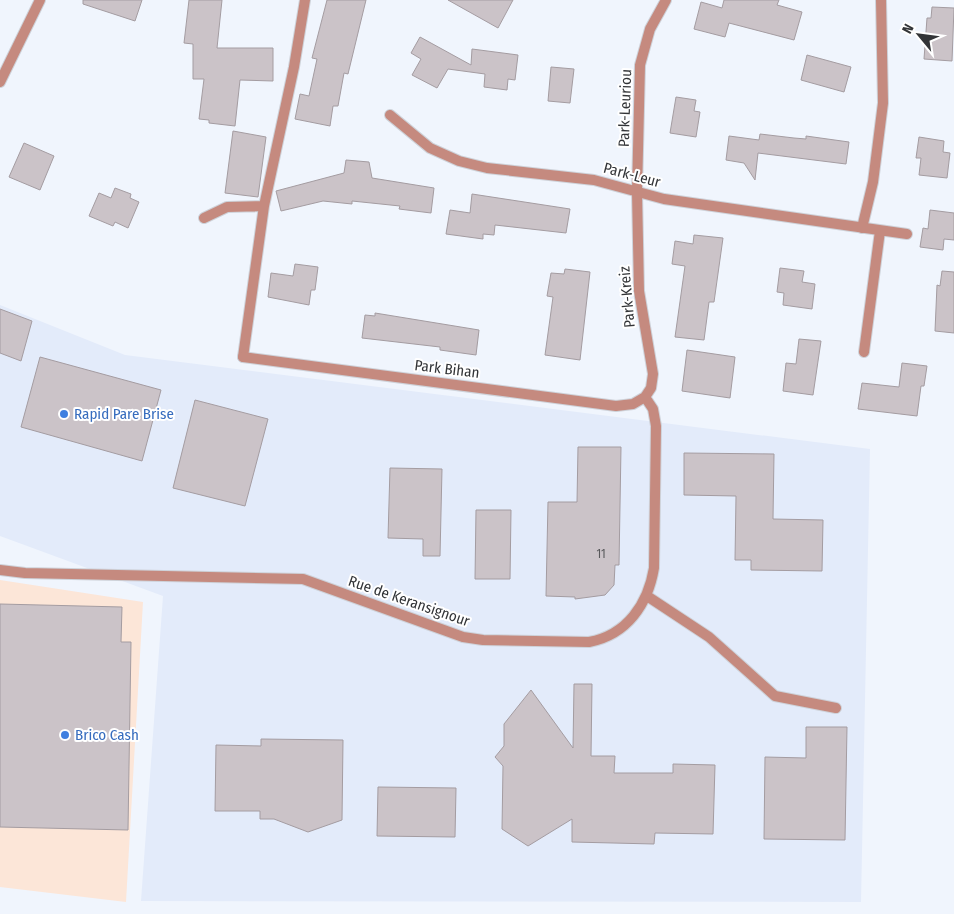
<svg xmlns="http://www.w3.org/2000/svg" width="954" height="914" viewBox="0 0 954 914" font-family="'Fira Sans Condensed',sans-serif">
	<rect width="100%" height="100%" fill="#f0f5fd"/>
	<path fill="#fce6d8" d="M0 580 143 602 126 902 0 887Z"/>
	<path fill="#e3ebfa" d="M0 305 125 355 870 449 861 902 141 901 163 596 0 536Z"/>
	<path fill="#cbc3c8" stroke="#a49ca1" d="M83 0H142L135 21 83 4Z
		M189 0H222L217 48H273V81L240 80 235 126 209 123V120L199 119 204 79H193V44L184 43Z
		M327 0H366L348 74 344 73 338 106H333L330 126 295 119 300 94 309 96 317 59 312 58Z
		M448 0H513L498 28Z
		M724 0H779L777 5 802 12 794 40 729 23 725 37 694 29 701 2 722 8Z
		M932 7 954 8 952 61 924 59 927 18H931Z
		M420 37 471 65 472 49 518 55 515 80 508 79 507 90 484 87 485 74 448 69 437 88 412 75 421 59 411 53Z
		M807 55 851 67 844 92 801 80Z
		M551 67 574 69 570 103 548 101Z
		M676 97 696 100 694 111 700 112 696 137 670 133Z
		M233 131 266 137 258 197 225 193Z
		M760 134 794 138 806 139V136L849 142 846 164 758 153 755 180 744 163 726 160 729 136 759 140Z
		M919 137 944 141 943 152 950 153 947 178 919 175 921 158H916Z
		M24 143 54 156 40 190 9 177Z
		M346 160 369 162 372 178 434 188 431 213 399 209 400 206 352 201V204L323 201 281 211 276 191 344 173Z
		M115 188 131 194 130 198 139 202 128 228 115 222 113 226 89 216 99 193 111 198Z
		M472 194 570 209 566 233 495 225 494 235 483 234V239L446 234 450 210 470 213Z
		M930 210 954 213V240L944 239 943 250 920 247 923 228 928 229Z
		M694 235 723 238 714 302H709L704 340 675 337 685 266 672 264 675 241 693 244Z
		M295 264 318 267 315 290H311L309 305 268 297 271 273 293 276Z
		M780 268 804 271 802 282 815 284 812 309 783 305 784 293 777 292Z
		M565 269 590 272 580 360 545 355 553 297 547 296 551 273 564 274Z
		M942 271 954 272V333L935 331 937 285 940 286Z
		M0 309 32 321 21 361 0 353Z
		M375 313 479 330 476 355 440 350V347L362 338 365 315 375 316Z
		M799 339 821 341 813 395 783 391 786 363 796 364Z
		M687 350 735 357 730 398 682 391Z
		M40 357 161 390 142 461 21 427Z
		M902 363 927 366 924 386H921L917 416 858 409 862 383 899 387Z
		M195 400 268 419 245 506 173 488Z
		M578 447H621L619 565H615L614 585 605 595 575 599V597L546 596 548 502H577Z
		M684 453 774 454 773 519 823 520 822 571 751 570V560H735L736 496 684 495Z
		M390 468 442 469 440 556H423V539L388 538Z
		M476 510H511L510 579H475Z
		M0 604 122 607 121 642H131L128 830 0 827Z
		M574 684H592L591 756H615L614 773H673V764L715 765 713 834 655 833 654 844 572 842V819L528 846 502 829 503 766 495 757 504 746V724L531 690 573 748Z
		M806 727H847L845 840 764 839 765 757 806 758Z
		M261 739 343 740 342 820 308 832 274 819H260V811H215L216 745 261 746Z
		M378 787 456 788 455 837 377 836Z"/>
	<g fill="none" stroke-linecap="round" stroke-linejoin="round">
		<g stroke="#ced2d9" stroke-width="12">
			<path id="lane" d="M204 218 227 207 264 206
				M862 228 873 182 883 103 881 0
				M243 357 264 206 294 67 305 0
				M647 596 709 637 775 696 836 708"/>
		</g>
		<g stroke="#ced2d9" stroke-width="12">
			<path id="street" d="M0 82 40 0
				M390 115 430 148 459 161 487 168 594 180 664 199 907 234
				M864 352 880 231
				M243 357 616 406 633 404 645 397 651 388 653 374 639 291 637 192 640 65 650 29 666 0
				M0 570 25 573 303 579 463 637 483 640 589 642C627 635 648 604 654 568L656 426 653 409 645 397"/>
		</g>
		<use href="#lane" stroke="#c58a7f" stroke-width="10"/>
		<use href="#street" stroke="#c58a7f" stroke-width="10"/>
	</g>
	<g fill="#3f7fe0" stroke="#fff" stroke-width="2">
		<circle cx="64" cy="414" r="5"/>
		<circle cx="65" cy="735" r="5"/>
	</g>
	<g text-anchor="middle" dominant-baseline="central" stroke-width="4" stroke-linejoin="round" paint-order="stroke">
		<g font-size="12" fill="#58585b">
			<text x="601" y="554">11</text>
		</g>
		<g font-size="15" fill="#323437" stroke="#fff">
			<text transform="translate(625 108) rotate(-88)">Park-Leuriou</text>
			<text transform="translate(632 175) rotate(15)">Park-Leur</text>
			<text transform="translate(627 297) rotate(-95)">Park-Kreiz</text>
			<text transform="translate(447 369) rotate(7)">Park Bihan</text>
			<text transform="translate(409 601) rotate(19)">Rue de Keransignour</text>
		</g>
		<g font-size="15" fill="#366cbe" stroke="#fff" text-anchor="start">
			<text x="74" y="414">Rapid Pare Brise</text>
			<text x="75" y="735">Brico Cash</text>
		</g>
	</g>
	<g transform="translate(919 35) rotate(299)" stroke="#ffffff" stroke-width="4" paint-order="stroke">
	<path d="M0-4L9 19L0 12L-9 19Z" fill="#323437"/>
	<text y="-8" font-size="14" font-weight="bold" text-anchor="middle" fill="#323437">N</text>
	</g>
</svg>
